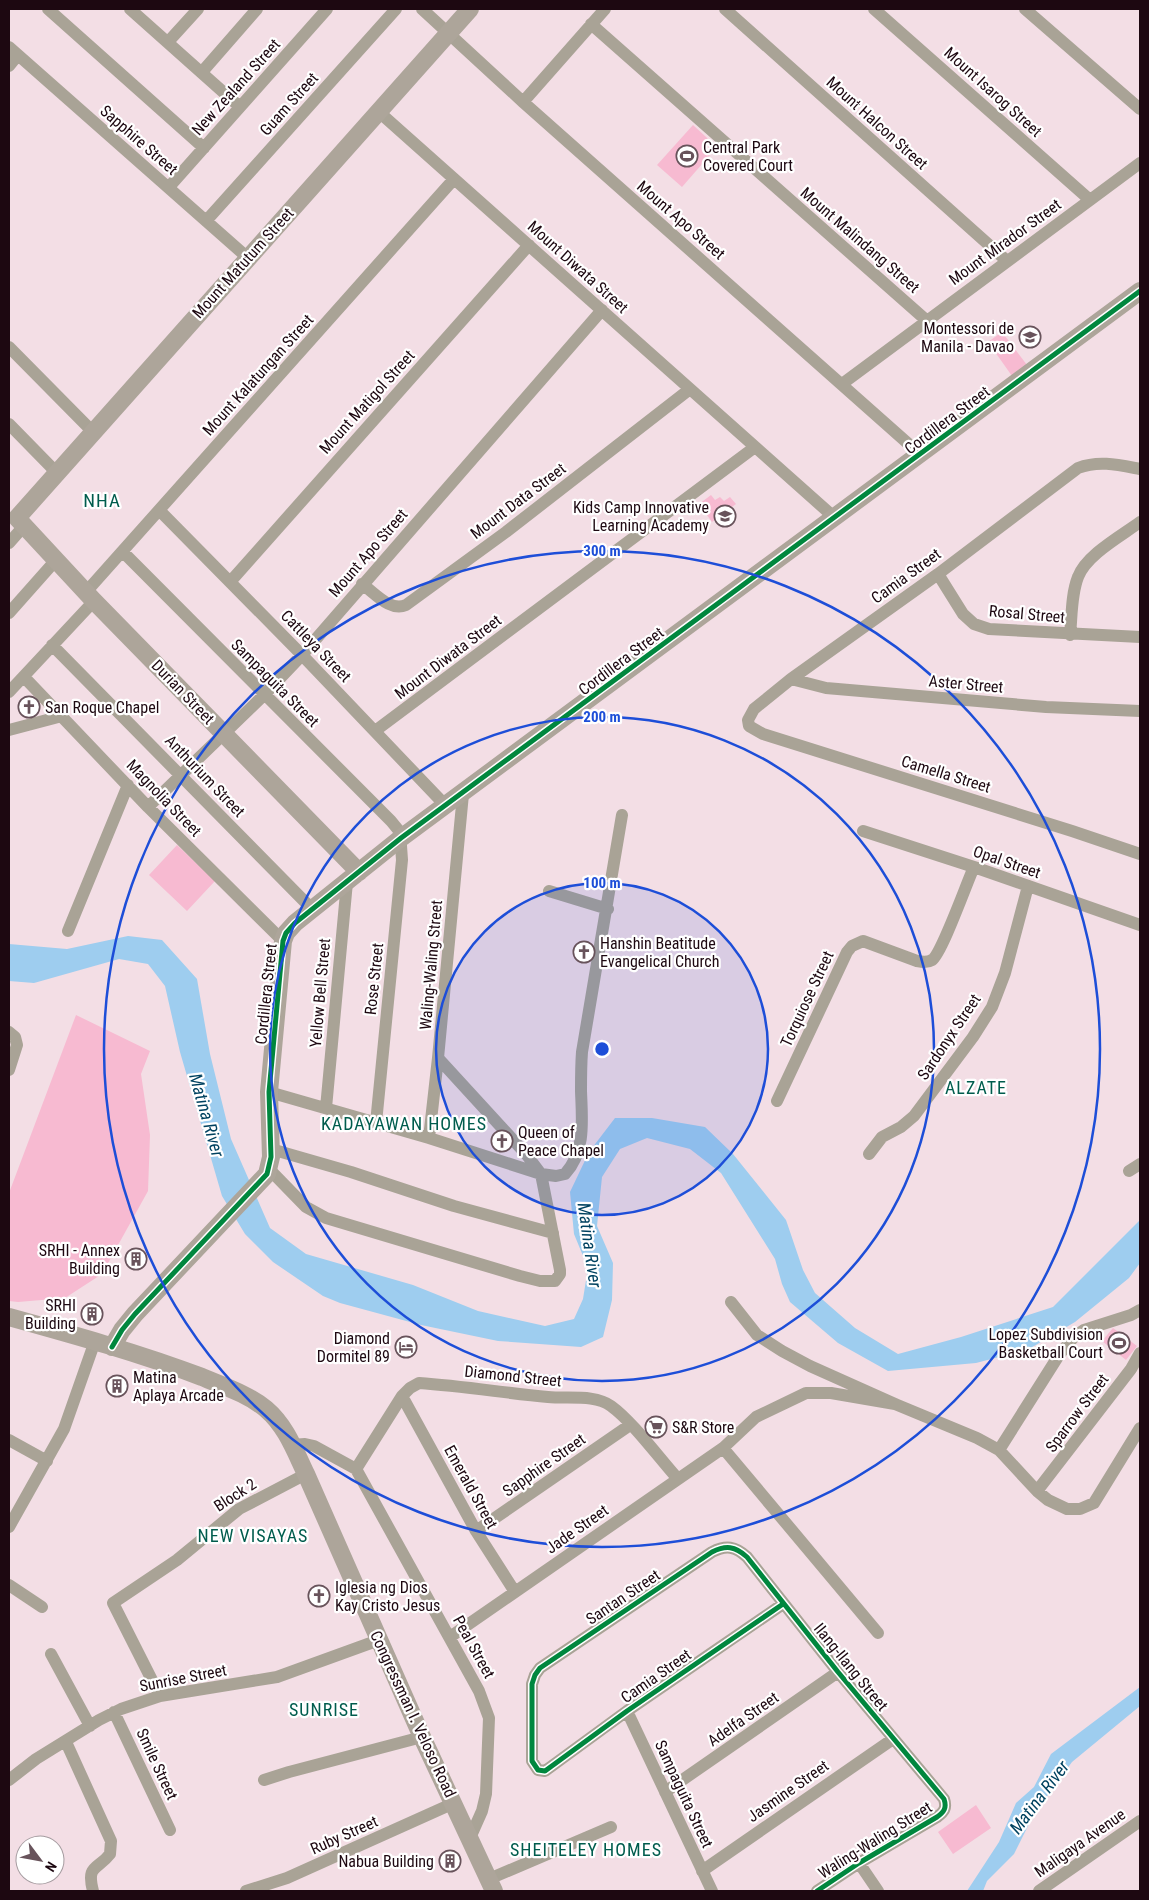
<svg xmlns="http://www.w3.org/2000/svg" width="1149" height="1900" viewBox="0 0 1149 1900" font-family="'Roboto Condensed',sans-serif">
	<rect width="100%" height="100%" fill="#f3dee5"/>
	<path fill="#f7bad1" d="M693 125 717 147 682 187 657 165Z
		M1002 332 1027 365 1012 376 988 342Z
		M711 495 715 500 720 497 724 501 730 497 736 504 712 522 699 504Z
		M177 845 215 881 187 911 149 875Z
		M76 1015 150 1051 141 1074 150 1135 148 1191 102 1274 65 1298 18 1302 9 1301V1193Z
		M1113 1328 1137 1346 1126 1360 1102 1341Z
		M976 1805 991 1828 953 1854 938 1832Z"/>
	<path fill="#9ecdef" d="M128 936 162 940 197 979 210 1054 231 1139 270 1228 306 1254 413 1285 478 1311 545 1326 574 1319 583 1299 588 1268 574 1234 570 1192 589 1152 615 1118H652L705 1127 733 1154 786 1220 803 1270 815 1293 855 1328 898 1354 961 1337 1053 1307 1140 1220V1263L1129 1278 1075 1322 1029 1349 976 1363 888 1371 838 1343 790 1302 782 1284 775 1259 721 1173 690 1149 647 1138 620 1149 602 1177 597 1226 613 1263 612 1300 603 1337 581 1347 498 1341 421 1325 340 1303 323 1296 273 1262 245 1234 222 1196 180 1052 165 986 148 964 119 959 34 983 9 981V944L67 949Z
		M1140 1687V1706L1072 1762 1034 1814 1014 1854 987 1881 983 1891H967L999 1842 1016 1803 1034 1787 1051 1754Z"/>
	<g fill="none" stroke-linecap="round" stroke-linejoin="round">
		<path stroke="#a9a396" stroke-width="12" d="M48 9 204 148
			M130 9 240 107
			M422 9 523 102 921 455
			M725 9 1007 261
			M874 9 1090 200
			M1025 9 1140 109
			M591 24 926 320
			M168 42 198 9
			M9 47 248 258
			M9 66 18 55
			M202 72 257 9
			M523 102 605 9
			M379 112 835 518
			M169 187 327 9
			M206 221 396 9
			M9 347 93 432
			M842 384 1140 163
			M9 424 57 473
			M1140 469C1119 465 1099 460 1078 468L938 574 791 679 754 709 748 720 749 726 763 734 1072 831 1140 854
			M160 511 302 655 446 806
			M9 543 24 526
			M123 552 391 821 400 832 402 860 376 1123
			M938 574 963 614 974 624 989 629 1140 637
			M230 582 529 245
			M362 584C375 593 390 612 406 605L506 532 690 389
			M86 592 454 179
			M9 613 56 560
			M1070 635C1072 616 1071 595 1078 577 1086 555 1121 536 1140 522
			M52 645 312 909
			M24 677 148 807 283 941
			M791 679 826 688 1046 707 1140 711
			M9 692 94 601
			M9 730 62 716
			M375 731 755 447
			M148 807 264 695 302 655 602 310
			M863 831 974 867 1140 925
			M549 891 608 909
			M68 931 128 785
			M9 1032 15 1037 17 1045 9 1070
			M269 1092 429 1138 541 1174 556 1176 565 1174C586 1151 582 1120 581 1091 581 1078 581 1065 582 1052L622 815
			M777 1101 847 952 852 946 863 941 917 961C922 962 927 963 932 960 942 953 967 882 974 867
			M326 1108 347 882
			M429 1138 438 1058 463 794
			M271 1149 351 1172 454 1206 553 1233
			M869 1154 882 1137 901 1127 914 1116 973 1037 992 1007 1005 973 1028 886
			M269 1169 306 1207 326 1218 520 1276 540 1281H555L560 1274V1270L541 1174 526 1154 438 1058
			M1129 1171 1140 1164
			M731 1302 757 1335 782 1351 810 1366 895 1404 977 1438 999 1450 1059 1355 1074 1337 1084 1330 1131 1315 1140 1310
			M402 1396 476 1531 515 1592
			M9 1440 47 1461
			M292 1445 305 1444 314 1446 356 1469 479 1691 489 1718 486 1794 482 1811 470 1838
			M723 1448 878 1633
			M999 1450 1037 1491 1048 1500 1067 1509H1080L1094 1503 1140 1428
			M356 1469 402 1396 410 1388 419 1383C463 1386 505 1393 548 1397 568 1399 595 1394 611 1406 633 1422 659 1458 678 1479
			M1037 1491 1131 1369 1140 1353
			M9 1527 64 1429 95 1341
			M476 1531 630 1425
			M9 1585 42 1607
			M783 1604 627 1711 545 1771 538 1770 532 1761V1684L535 1675 540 1668 712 1552C726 1545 735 1546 747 1557L838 1672 944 1799C947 1808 944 1812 937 1817L859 1863 817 1891
			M450 1637 723 1448 756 1417 806 1393H831L895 1404
			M51 1654 90 1726
			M160 1696 113 1603 177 1560 239 1509 306 1474
			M627 1711 712 1891
			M114 1712 170 1830
			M66 1742 111 1841 110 1854C98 1870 86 1864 93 1891
			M9 1780 36 1759 99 1720 121 1709 160 1696 277 1677 379 1640
			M264 1780 289 1772 422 1737
			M665 1792 838 1672
			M859 1863 878 1891
			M702 1871 893 1739
			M489 1879 611 1827
			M246 1891 287 1878 454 1803
			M1039 1891 1140 1821"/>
		<path stroke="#ada59a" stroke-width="18" d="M359 872 94 601 17 518 470 9
			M9 1317C74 1335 139 1353 202 1377 223 1386 248 1394 266 1409 286 1426 295 1451 306 1474L422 1737 494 1891
			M112 1347 122 1330 135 1314 267 1174 271 1157 269 1092 283 941 286 933 295 923 401 838 1140 291"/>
		<g stroke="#fff" stroke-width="8">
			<path id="cycleway" d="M112 1347 122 1330 135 1314 267 1174 271 1157 269 1092 283 941 286 933 295 923 401 838 1140 291
				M783 1604 627 1711 545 1771 538 1770 532 1761V1684L535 1675 540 1668 712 1552C726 1545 735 1546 747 1557L838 1672 944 1799C947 1808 944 1812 937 1817L859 1863 817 1891"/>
		</g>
		<use href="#cycleway" stroke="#00873e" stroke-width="5"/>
	</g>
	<circle cx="602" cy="1049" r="166" fill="#1d4ed8" fill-opacity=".12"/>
	<g fill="none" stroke="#1d4ed8" stroke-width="2.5">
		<circle cx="602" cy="1049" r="166"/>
		<circle cx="602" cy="1049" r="332"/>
		<circle cx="602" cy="1049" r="498"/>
	</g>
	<defs>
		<g id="stadium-ring" transform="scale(1.125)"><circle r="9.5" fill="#fff" stroke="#68535b" stroke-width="1.5"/><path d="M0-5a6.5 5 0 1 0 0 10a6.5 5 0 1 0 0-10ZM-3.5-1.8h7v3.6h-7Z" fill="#68535b"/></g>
		<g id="school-ring" transform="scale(1.125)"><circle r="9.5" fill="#fff" stroke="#68535b" stroke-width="1.5"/><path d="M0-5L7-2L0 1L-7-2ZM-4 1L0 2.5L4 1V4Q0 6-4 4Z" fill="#68535b"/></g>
		<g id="church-ring" transform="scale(1.125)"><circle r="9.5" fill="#fff" stroke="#68535b" stroke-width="1.5"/><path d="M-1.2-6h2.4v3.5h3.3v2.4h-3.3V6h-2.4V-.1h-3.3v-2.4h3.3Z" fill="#68535b"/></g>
		<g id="building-ring" transform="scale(1.125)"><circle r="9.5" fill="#fff" stroke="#68535b" stroke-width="1.5"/><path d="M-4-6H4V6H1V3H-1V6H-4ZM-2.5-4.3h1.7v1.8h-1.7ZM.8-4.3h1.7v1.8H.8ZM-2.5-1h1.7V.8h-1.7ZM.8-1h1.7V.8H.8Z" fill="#68535b"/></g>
		<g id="hotel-ring" transform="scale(1.125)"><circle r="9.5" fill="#fff" stroke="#68535b" stroke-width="1.5"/><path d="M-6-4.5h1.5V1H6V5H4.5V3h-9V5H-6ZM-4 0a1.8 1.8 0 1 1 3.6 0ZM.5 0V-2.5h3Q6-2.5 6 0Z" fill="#68535b"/></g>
		<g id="supermarket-ring" transform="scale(1.125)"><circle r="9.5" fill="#fff" stroke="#68535b" stroke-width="1.5"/><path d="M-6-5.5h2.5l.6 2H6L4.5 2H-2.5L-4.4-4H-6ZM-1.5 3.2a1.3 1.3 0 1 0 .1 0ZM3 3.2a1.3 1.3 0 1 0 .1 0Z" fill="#68535b"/></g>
	</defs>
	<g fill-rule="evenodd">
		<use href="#stadium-ring" x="687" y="156"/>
		<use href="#school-ring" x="1030" y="337"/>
		<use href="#school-ring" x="725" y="516"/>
		<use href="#church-ring" x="29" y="707"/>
		<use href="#church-ring" x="584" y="952"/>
		<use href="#church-ring" x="502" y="1141"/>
		<use href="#building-ring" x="136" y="1259"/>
		<use href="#building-ring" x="92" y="1314"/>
		<use href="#stadium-ring" x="1119" y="1343"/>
		<use href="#hotel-ring" x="406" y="1347"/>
		<use href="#building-ring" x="117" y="1386"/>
		<use href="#supermarket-ring" x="656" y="1427"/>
		<use href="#church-ring" x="319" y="1596"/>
		<use href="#building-ring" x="450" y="1861"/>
	</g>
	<g text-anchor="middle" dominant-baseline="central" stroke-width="4.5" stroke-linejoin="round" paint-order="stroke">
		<g font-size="16" fill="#1d0811" stroke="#fff">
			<text transform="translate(236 87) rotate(-48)">New Zealand Street</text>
			<text transform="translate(993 92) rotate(42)">Mount Isarog Street</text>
			<text transform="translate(289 104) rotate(-48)">Guam Street</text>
			<text transform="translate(877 123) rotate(42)">Mount Halcon Street</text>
			<text transform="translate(139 140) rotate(41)">Sapphire Street</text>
			<text transform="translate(681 220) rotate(41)">Mount Apo Street</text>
			<text transform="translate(860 240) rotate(41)">Mount Malindang Street</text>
			<text transform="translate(1005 242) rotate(-36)">Mount Mirador Street</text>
			<text transform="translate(243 263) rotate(-48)">Mount Matutum Street</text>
			<text transform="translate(578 267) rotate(42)">Mount Diwata Street</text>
			<text transform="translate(258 375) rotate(-48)">Mount Kalatungan Street</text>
			<text transform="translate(367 402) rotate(-48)">Mount Matigol Street</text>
			<text transform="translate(947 420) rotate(-37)">Cordillera Street</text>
			<text transform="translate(518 501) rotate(-37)">Mount Data Street</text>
			<text transform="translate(368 553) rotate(-49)">Mount Apo Street</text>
			<text transform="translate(906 576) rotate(-36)">Camia Street</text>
			<text transform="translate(1027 614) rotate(5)">Rosal Street</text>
			<text transform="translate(316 646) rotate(46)">Cattleya Street</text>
			<text transform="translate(448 657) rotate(-37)">Mount Diwata Street</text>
			<text transform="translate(621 661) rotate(-37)">Cordillera Street</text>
			<text transform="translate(275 683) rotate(45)">Sampaguita Street</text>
			<text transform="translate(966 684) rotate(5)">Aster Street</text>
			<text transform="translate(183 692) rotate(46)">Durian Street</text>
			<text transform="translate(946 774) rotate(17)">Camella Street</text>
			<text transform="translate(205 776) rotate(46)">Anthurium Street</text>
			<text transform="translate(164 798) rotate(46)">Magnolia Street</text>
			<text transform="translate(1007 862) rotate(19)">Opal Street</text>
			<text transform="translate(431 965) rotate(-85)">Waling-Waling Street</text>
			<text transform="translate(374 979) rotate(-84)">Rose Street</text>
			<text transform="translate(320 993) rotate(-85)">Yellow Bell Street</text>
			<text transform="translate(266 994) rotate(-84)">Cordillera Street</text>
			<text transform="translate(807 999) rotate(-65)">Torquiose Street</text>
			<text transform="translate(949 1037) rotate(-56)">Sardonyx Street</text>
			<text transform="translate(513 1376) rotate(6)">Diamond Street</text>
			<text transform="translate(1077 1413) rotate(-53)">Sparrow Street</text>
			<text transform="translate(544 1465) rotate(-35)">Sapphire Street</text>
			<text transform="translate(471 1487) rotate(61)">Emerald Street</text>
			<text transform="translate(235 1495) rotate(-33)">Block 2</text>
			<text transform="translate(577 1529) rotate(-35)">Jade Street</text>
			<text transform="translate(623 1597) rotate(-34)">Santan Street</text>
			<text transform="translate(474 1647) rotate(61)">Peal Street</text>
			<text transform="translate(851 1667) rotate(51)">Ilang-Ilang Street</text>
			<text transform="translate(656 1676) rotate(-35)">Camia Street</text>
			<text transform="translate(183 1678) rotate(-11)">Sunrise Street</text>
			<text transform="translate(413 1714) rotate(65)">Congressman I. Veloso Road</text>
			<text transform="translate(743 1719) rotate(-35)">Adelfa Street</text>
			<text transform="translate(157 1764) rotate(65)">Smile Street</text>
			<text transform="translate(788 1791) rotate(-35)">Jasmine Street</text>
			<text transform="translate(684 1794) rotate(65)">Sampaguita Street</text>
			<text transform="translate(344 1835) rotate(-24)">Ruby Street</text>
			<text transform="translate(875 1840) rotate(-32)">Waling-Waling Street</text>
			<text transform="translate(1080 1843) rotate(-35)">Maligaya Avenue</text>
		</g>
		<g font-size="16" fill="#1d0811" stroke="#fff" text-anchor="start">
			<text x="703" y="147">Central Park<tspan x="703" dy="18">Covered Court</tspan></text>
			<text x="1014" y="328" text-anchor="end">Montessori de<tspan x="1014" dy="18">Manila - Davao</tspan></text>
			<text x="709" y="507" text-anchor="end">Kids Camp Innovative<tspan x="709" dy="18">Learning Academy</tspan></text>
			<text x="45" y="707">San Roque Chapel</text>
			<text x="600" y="943">Hanshin Beatitude<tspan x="600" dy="18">Evangelical Church</tspan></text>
			<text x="518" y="1132">Queen of<tspan x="518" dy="18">Peace Chapel</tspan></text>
			<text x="120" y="1250" text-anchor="end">SRHI - Annex<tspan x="120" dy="18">Building</tspan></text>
			<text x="76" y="1305" text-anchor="end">SRHI<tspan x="76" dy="18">Building</tspan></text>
			<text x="1103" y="1334" text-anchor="end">Lopez Subdivision<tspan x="1103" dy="18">Basketball Court</tspan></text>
			<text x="390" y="1338" text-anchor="end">Diamond<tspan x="390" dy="18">Dormitel 89</tspan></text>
			<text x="133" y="1377">Matina<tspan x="133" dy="18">Aplaya Arcade</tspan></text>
			<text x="672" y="1427">S&amp;R Store</text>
			<text x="335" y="1587">Iglesia ng Dios<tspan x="335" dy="18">Kay Cristo Jesus</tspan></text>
			<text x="434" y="1861" text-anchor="end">Nabua Building</text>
		</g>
		<g font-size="18" letter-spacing="1" fill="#005c4d" stroke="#fff">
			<text x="976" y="1087">ALZATE</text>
			<text x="404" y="1123">KADAYAWAN HOMES</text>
			<text x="253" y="1535">NEW VISAYAS</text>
			<text x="324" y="1709">SUNRISE</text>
			<text x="586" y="1849">SHEITELEY HOMES</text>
		</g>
		<g font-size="18" font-style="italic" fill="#004260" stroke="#fff">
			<text transform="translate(207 1115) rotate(74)">Matina River</text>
			<text transform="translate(590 1245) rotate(82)">Matina River</text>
			<text transform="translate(1039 1797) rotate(-53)">Matina River</text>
		</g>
		<g font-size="19" letter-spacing="1" fill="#005c4d" stroke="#fff">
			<text x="102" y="500">NHA</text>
		</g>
	</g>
	<circle cx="602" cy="1049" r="8" fill="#1d4ed8" stroke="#fff" stroke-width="2.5"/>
	<g font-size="15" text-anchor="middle" font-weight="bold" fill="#1d4ed8" stroke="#fff" stroke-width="4.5" stroke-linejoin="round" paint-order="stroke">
		<text x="602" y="556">300 m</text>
		<text x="602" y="722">200 m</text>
		<text x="602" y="888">100 m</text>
	</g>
	<rect width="1149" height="1900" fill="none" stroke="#1d0811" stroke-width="20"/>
	<g transform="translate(40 1860) rotate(122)"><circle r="24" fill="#ffffff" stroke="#a59ca0"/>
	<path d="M0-4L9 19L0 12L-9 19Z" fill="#68535b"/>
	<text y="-8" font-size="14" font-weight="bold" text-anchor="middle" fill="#1d0811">N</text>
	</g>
</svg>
